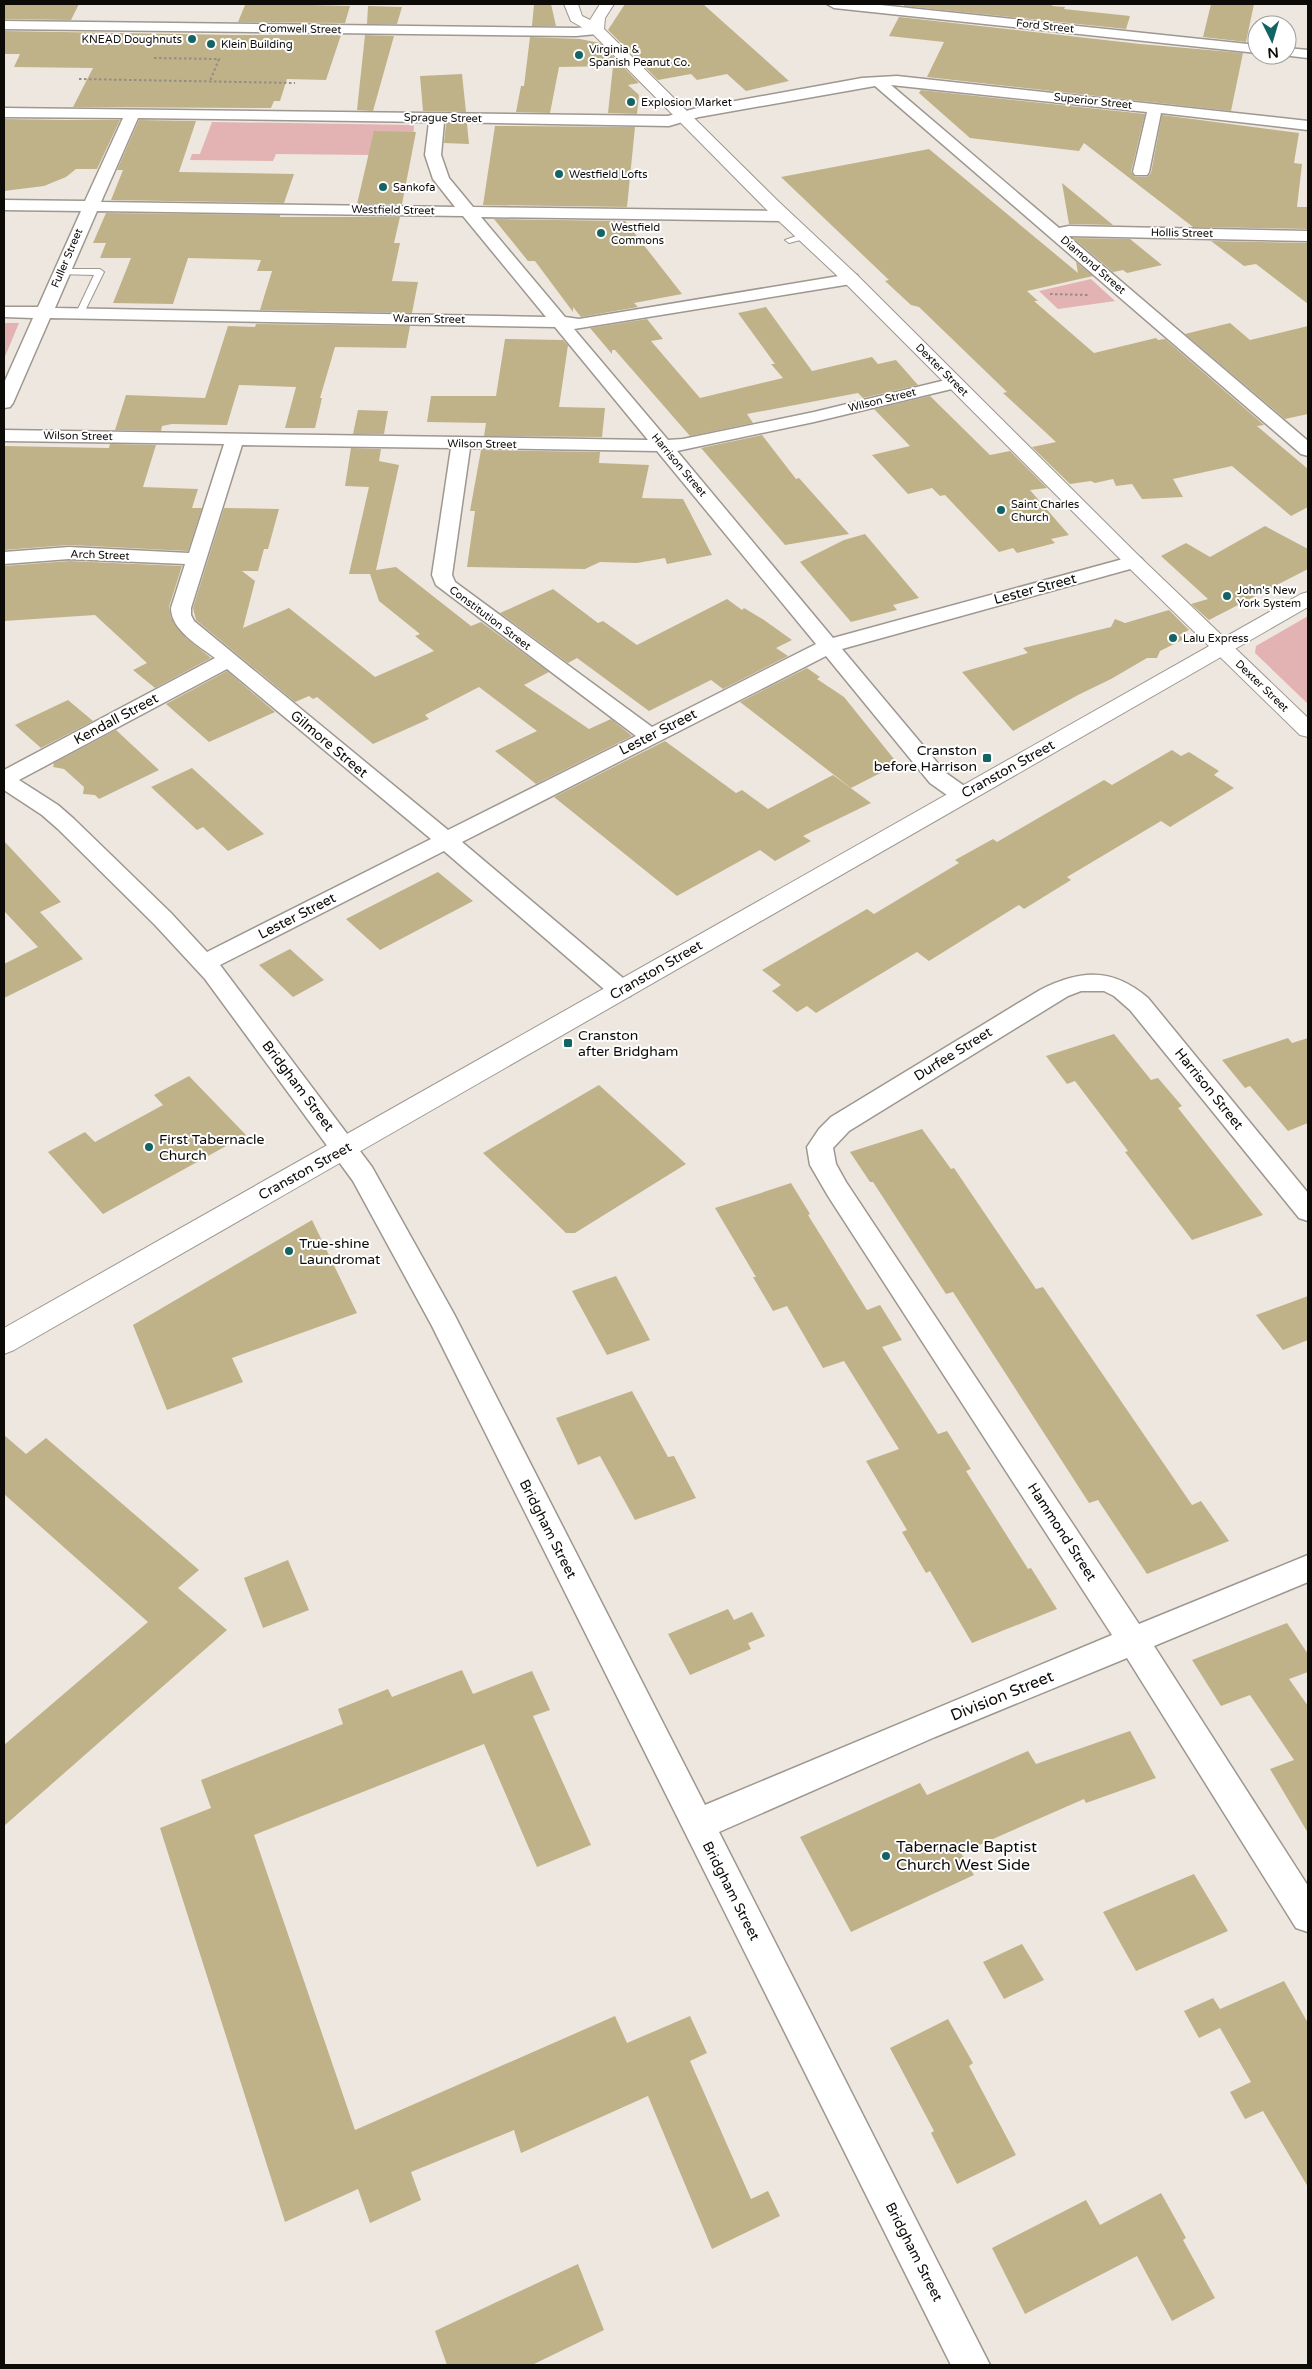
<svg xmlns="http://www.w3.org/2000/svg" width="1312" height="2369" viewBox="0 0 1312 2369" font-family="'Varela Round',sans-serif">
	<rect width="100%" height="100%" fill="#eee7df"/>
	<path fill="#e3b2b3" d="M212 122 414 125 413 142 372 155 276 154 273 161 190 160 192 154H200Z
		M1091 279 1115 301 1058 309 1039 291Z
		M4 323H19L4 359Z
		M1308 616V704L1255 653 1256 646Z"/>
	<path fill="#bfb288" d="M4 4H79L71 20 4 19Z
		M534 4H551L556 26H532Z
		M625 4H703L789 81 746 91 727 74 697 80 691 74 658 80 608 30Z
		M905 4H1053L1052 6 1065 7 1064 9 1130 16 1126 29 904 6Z
		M1211 4H1254L1246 42 1203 37Z
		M245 5H311L350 6 345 23 238 22Z
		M368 6 402 7 397 24H367Z
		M899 17 1140 44 1243 53 1231 111 927 77 944 42 889 36Z
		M4 31 233 35H341L326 80 287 79 280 101H274L271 108 73 107 93 68 14 67 20 54H4Z
		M365 35 394 36 373 111 357 110Z
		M530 37 580 39 600 43 639 83 628 85 639 95 637 114 608 113 613 66 559 67 550 113 516 112 521 86H524Z
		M462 74 466 112 423 111 420 76Z
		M921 90 1145 114 1131 172 1135 177H1147L1151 173 1162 115 1299 133 1294 163 1302 164 1297 207H1308V229L1193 227 1084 143 1079 151 970 138 919 93Z
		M4 119 67 120H120L97 169H76L66 177 44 186 4 191Z
		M139 120 196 121 179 172 294 174 284 203 111 200 123 170H117Z
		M446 124H467L469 144 444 143Z
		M495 126 635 127 627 207 483 205Z
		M374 131 416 132 402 204H357Z
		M929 149 1078 273 1076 262 1093 276 1027 291 1038 301H1034L1094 353 1156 338 1158 340 1165 339 1264 425 1257 426 1308 469V507L1291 516 1232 466 1173 479 1183 497 1142 499 1132 484 1116 486 1113 479 1095 483 1091 481 1070 484 1032 447 1056 442 1003 393 1007 392 919 307 911 305 885 281 889 280 781 177Z
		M1062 183 1113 225 1069 224Z
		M106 213 280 215V217H400L394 243H400L392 281 418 282 412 313 260 310 272 271H257L261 260 188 258 173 304 113 303 131 258H100L106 243H93Z
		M494 219 625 221 682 294 634 303 638 307 581 317 573 307V312L535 261H528Z
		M1073 238 1130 239 1162 265 1127 273 1123 270 1113 272Z
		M1211 241 1308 243V304L1256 264 1244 266Z
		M766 307 812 371 872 357 878 364 896 360 918 385 863 398 858 393 747 414 753 423 690 436 615 350H612V354L590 328 647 319 663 339 651 341 700 398 783 378 771 364H775L738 313Z
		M1230 323 1250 340 1308 326V414L1285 419 1185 334Z
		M256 324 410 326 406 348 335 347 320 398H322L315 428H285L296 387 239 385 227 425 172 424 162 426 161 431 115 430 126 395 205 398 228 326 255 327Z
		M505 339 563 340 568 345 559 407 605 408 602 437 484 436 486 423 427 422 431 396H496Z
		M930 396 990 455 1010 451 1047 488 1030 490 1069 535 1051 539 1055 543 1017 553 1013 548 999 552 945 495 940 496 932 488 908 494 872 455 910 446 874 409Z
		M358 410 388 411 384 434H353Z
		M762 435 796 479 799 478 849 534 785 545 701 448Z
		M110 444 156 445 143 487 198 489 192 508H202L188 551 69 545 4 550V446L109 448Z
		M351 448 381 449 379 461 399 465 376 570 396 567 471 626 481 622 549 672 524 685 589 729 611 719 632 736 536 784 495 751 537 731 479 687 425 715 429 719 373 744 317 697 313 699 309 696 295 702 196 620 193 608 224 508 279 509 268 549H264L258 571H242L255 581 243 628 289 608 375 677 434 651 415 636 420 634 379 601 370 574H349L369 487 345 486Z
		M481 450 600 452 599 463 649 465 642 498 683 499 712 555 667 564 665 558 637 563 600 562 585 569 467 567 475 511H470Z
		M1265 526 1308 549V569L1209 620 1191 604 1208 599 1161 556 1186 543 1210 557Z
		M865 534 919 598 893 605 897 610 851 622 800 562 844 540Z
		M69 561 182 566 169 607 171 617 186 638 211 658 155 688 133 670 147 663 95 615 4 621V566Z
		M553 589 598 623 603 621 637 645 727 599 742 610 744 608 764 620 792 640 776 648 788 656 723 689 711 680 649 711 577 658 568 663 500 613Z
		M1169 610 1189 630 1179 635 1184 639 1160 651 1157 658H1147L1111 679 1078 695 1013 731 962 672 1028 653 1023 648 1111 627 1115 619 1125 623Z
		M807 668 820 677 817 679 844 697 898 764 851 788 740 702Z
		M227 671 275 712 209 742 166 704Z
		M68 700 93 721 41 748 15 725Z
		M116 730 159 770 99 799 95 795 83 794 84 787 64 769 53 767 54 763Z
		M665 741 736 793 742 790 768 809 833 775 871 803 803 836 811 841 775 861 760 850 677 896 554 797Z
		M1172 750 1181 756 1189 752 1219 771 1214 775 1234 788 1170 827 1161 821 1067 877 1071 880 1024 909 1019 905 929 961 917 952 816 1013 807 1006 797 1012 772 991 781 985 762 970 867 909 874 914 959 863 955 860 993 839 997 842 1104 780 1112 785Z
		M192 768 264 834 228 851 203 827 197 830 151 787Z
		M4 841 61 902 40 912 83 959 4 998V964L38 947 4 911Z
		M438 872 473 901 380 950 346 919Z
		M290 949 324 980 293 997 259 965Z
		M1114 1034 1151 1080 1158 1078 1182 1106 1178 1108 1263 1215 1192 1240 1125 1152 1128 1151 1075 1081 1067 1084 1046 1056Z
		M1288 1038 1292 1043 1308 1038V1123L1288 1131 1250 1086 1245 1088 1222 1060Z
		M189 1076 246 1135 103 1214 48 1152 85 1132 95 1142 163 1105 154 1095Z
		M599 1085 686 1164 575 1233H566L483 1153Z
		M922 1129 951 1169 954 1168 1036 1289 1043 1287 1192 1505 1201 1501 1229 1541 1147 1574 1098 1500 1089 1503 953 1292 946 1294 873 1182H870L850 1152Z
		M791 1183 810 1214 808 1215 867 1310 880 1305 902 1340 882 1347 938 1434 947 1431 971 1469 966 1471 1028 1569 1031 1568 1057 1609 972 1643 930 1571 926 1573 902 1532 907 1530 866 1461 899 1449 844 1361 823 1368 787 1306 773 1311 753 1277H756L715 1208Z
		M312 1220 357 1313 232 1358 243 1382 167 1410 133 1325Z
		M616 1276 650 1340 607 1355 572 1291Z
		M1308 1296V1340L1283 1350 1256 1315Z
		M632 1391 668 1457 674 1456 696 1498 635 1520 600 1456 578 1465 556 1418Z
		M4 1435 26 1454 46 1438 199 1570 178 1588 227 1630 4 1826V1745L148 1622 4 1494Z
		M288 1560 309 1610 263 1628 244 1578Z
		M728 1609 734 1620 752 1612 765 1636 748 1643 751 1649 690 1675 668 1634Z
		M1287 1623 1308 1654V1672L1289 1679 1308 1706V1833L1270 1769 1294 1760 1250 1695 1221 1706 1192 1660Z
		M462 1670 473 1694 532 1671 550 1710 533 1716 591 1845 537 1867 484 1744 254 1835 355 2130 615 2016 627 2043 690 2016 707 2053 690 2061 751 2199 768 2191 780 2216 712 2249 648 2096 521 2153 514 2130 411 2172 421 2200 370 2223 358 2189 285 2222 160 1828 211 1808 201 1780 343 1724 338 1709 388 1689 392 1697Z
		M1130 1731 1156 1778 1086 1803 1084 1799 961 1853 974 1875 851 1932 800 1837 920 1783 927 1795 1028 1751 1036 1764Z
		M1194 1874 1228 1931 1136 1971 1103 1912Z
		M1022 1944 1044 1980 1004 1999 983 1962Z
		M1284 1981 1308 2023V2187L1263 2111 1245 2119 1230 2092 1251 2082 1220 2028 1199 2038 1184 2011 1213 1998 1220 2009Z
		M948 2019 973 2063 969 2066 1016 2155 957 2184 931 2133 934 2131 890 2048Z
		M1161 2193 1186 2238 1183 2240 1215 2298 1172 2321 1137 2256 1025 2314 992 2248 1086 2200 1100 2225Z
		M578 2264 604 2330 532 2365H447L435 2331Z"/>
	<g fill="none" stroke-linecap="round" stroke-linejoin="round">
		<g stroke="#9e9790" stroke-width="2">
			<path id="service" d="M805 233 808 234V238L789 243 785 240Z
				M61 269H100L104 272 83 315 76 313 94 275 58 274 57 272Z"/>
		</g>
		<g stroke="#9e9790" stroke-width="3">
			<path id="minor" d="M827 4H871L1257 45V53L834 8Z
				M4 21 576 28 597 26 604 30 597 34 576 36 4 29Z
				M1287 48 1308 50V58L1282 55H1287Z
				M897 76 1308 121V130L1161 113 1149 172 1147 175H1135L1133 172 1147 112 891 85 1059 228 1069 226 1308 231V241L1068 236 1308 441V456L1301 454 875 86 699 117 669 126 444 122 441 155 449 178 473 207 783 211 789 213 791 216 789 219 783 221 481 217 565 317 579 319 851 274 857 275 859 279 857 283 851 284 574 329 668 440 683 439 814 412 954 378 960 379 963 383 960 387 814 422 677 451 833 638 1134 556 1141 558 1144 562 1141 566 842 649 946 773 970 790 973 795 970 800 962 802 954 800 930 783 826 656 462 842 630 984 633 990 630 996 621 998 612 996 444 851 220 965 372 1167 454 1314 705 1805 1112 1635 828 1196 810 1165 807 1147 819 1129 831 1117 1040 990C1080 970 1112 967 1148 998L1308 1193V1221L1299 1218 1130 1010 1114 996 1104 991H1081L1068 996 849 1131 833 1148 836 1164 846 1182 1139 1624 1308 1555V1582L1154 1646 1308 1886V1932L1296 1928 1127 1658 935 1737 719 1832 990 2365H951L432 1326 353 1181 205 979 155 925 58 829 42 815 4 790V770L215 658C199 646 171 630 171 608L185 564 69 559 4 564V552L69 547 189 553 224 444 4 441V430L648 440 555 327 50 318 13 403 10 407 4 408V383L33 318 4 317V307H38L81 211 4 210V200L85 201 123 118 4 117V108L668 116 697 108 862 78ZM138 118 429 122 425 155 433 179 455 207 101 202ZM97 211 463 216 546 317 55 308ZM242 445 451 448 432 575 436 585 636 736 448 830 194 621 191 615V608ZM470 448 657 451 816 644 652 727 455 582 452 575ZM227 669 431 839 207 952 171 913 74 819 58 805 19 780Z"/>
		</g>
		<g stroke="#9e9790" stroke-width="2">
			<path id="tertiary" d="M564 4H578L582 16 590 20 600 4H614L605 18 604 29 779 202 857 275 1141 558 1308 718V737L1300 735 1127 566 845 283 767 210 592 33 571 21Z"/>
		</g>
		<g stroke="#9e9790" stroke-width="2">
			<path id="secondary" d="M1308 592V607L14 1350 4 1354V1328L1301 594Z"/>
		</g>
		<path stroke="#928d87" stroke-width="2" stroke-dasharray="2.5 2.5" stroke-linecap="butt" d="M154 58 219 59 210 81
			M79 79 295 83
			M1050 294 1088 295"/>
		<use href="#service" fill="#fff" fill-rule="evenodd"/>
		<use href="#minor" fill="#fff" fill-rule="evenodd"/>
		<use href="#tertiary" fill="#fff" fill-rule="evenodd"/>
		<use href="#secondary" fill="#fff" fill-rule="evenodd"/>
	</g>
	<g fill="#146464" stroke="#fff" stroke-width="2">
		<circle cx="192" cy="39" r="5"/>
		<circle cx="211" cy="44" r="5"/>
		<circle cx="579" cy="55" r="5"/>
		<circle cx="631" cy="102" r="5"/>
		<circle cx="559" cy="174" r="5"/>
		<circle cx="383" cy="187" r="5"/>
		<circle cx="601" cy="233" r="5"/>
		<circle cx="1001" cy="510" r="5"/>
		<circle cx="1227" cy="596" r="5"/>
		<circle cx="1173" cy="638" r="5"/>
		<rect x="982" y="753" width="10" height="10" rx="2.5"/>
		<rect x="563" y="1038" width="10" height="10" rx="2.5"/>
		<circle cx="149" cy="1147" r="5"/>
		<circle cx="289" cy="1251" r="5"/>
		<circle cx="886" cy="1856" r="5"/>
	</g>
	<g text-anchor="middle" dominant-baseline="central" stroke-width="4" stroke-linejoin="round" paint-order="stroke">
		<g font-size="11" fill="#0d0b08" stroke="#fff">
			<text transform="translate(1045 26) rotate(6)">Ford Street</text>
			<text transform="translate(300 29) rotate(1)">Cromwell Street</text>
			<text transform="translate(1093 101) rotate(6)">Superior Street</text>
			<text transform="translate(443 118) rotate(1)">Sprague Street</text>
			<text transform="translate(393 210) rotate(1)">Westfield Street</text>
			<text transform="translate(1182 233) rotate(1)">Hollis Street</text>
			<text transform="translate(67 258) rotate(-67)">Fuller Street</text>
			<text transform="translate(1093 265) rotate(41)">Diamond Street</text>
			<text transform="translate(429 319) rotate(1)">Warren Street</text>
			<text transform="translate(942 370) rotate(45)">Dexter Street</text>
			<text transform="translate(882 400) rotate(-14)">Wilson Street</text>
			<text transform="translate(78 436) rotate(1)">Wilson Street</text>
			<text transform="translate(482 444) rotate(1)">Wilson Street</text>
			<text transform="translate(679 465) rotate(50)">Harrison Street</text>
			<text transform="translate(100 555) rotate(2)">Arch Street</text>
			<text transform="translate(490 618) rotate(37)">Constitution Street</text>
			<text transform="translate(1262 686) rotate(44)">Dexter Street</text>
		</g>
		<g font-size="11" fill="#0d0b08" stroke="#fff" text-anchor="start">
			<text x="182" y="39" text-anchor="end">KNEAD Doughnuts</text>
			<text x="221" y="44">Klein Building</text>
			<text x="589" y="49">Virginia &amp;<tspan x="589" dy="13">Spanish Peanut Co.</tspan></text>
			<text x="641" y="102">Explosion Market</text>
			<text x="569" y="174">Westfield Lofts</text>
			<text x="393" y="187">Sankofa</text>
			<text x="611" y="227">Westfield<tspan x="611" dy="13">Commons</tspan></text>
			<text x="1011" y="504">Saint Charles<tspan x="1011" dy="13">Church</tspan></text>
			<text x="1237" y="590">John's New<tspan x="1237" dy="13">York System</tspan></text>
			<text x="1183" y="638">Lalu Express</text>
		</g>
		<g font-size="14" fill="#0d0b08" stroke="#fff">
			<text transform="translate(1035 589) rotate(-15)">Lester Street</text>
			<text transform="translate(116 719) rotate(-28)">Kendall Street</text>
			<text transform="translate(658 732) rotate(-27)">Lester Street</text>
			<text transform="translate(329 744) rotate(40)">Gilmore Street</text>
			<text transform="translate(1008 769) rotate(-29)">Cranston Street</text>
			<text transform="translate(297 916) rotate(-27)">Lester Street</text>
			<text transform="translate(656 970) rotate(-30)">Cranston Street</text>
			<text transform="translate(953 1054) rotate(-32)">Durfee Street</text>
			<text transform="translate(298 1086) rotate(53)">Bridgham Street</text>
			<text transform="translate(1209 1089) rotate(51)">Harrison Street</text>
			<text transform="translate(305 1171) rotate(-29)">Cranston Street</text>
			<text transform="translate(548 1529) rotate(63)">Bridgham Street</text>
			<text transform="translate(1062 1532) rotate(57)">Hammond Street</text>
			<text transform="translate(731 1891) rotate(63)">Bridgham Street</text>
			<text transform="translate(914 2252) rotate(63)">Bridgham Street</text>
		</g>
		<g font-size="14" fill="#0d0b08" stroke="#fff" text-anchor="start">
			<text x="977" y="750" text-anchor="end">Cranston<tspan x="977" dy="16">before Harrison</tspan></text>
			<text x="578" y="1035">Cranston<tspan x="578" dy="16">after Bridgham</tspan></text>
			<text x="159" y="1139">First Tabernacle<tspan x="159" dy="16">Church</tspan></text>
			<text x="299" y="1243">True-shine<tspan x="299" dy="16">Laundromat</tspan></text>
		</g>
		<g font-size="16" fill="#0d0b08" stroke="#fff">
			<text transform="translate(1002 1696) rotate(-22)">Division Street</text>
		</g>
		<g font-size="16" fill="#0d0b08" stroke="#fff" text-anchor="start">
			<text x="896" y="1847">Tabernacle Baptist<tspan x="896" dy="18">Church West Side</tspan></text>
		</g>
	</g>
	<rect width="1312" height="2369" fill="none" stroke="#0d0b08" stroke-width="10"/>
	<g transform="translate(1272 40) rotate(175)"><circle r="24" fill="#ffffff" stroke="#9e9d9c"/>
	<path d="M0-4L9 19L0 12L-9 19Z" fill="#146464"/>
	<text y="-8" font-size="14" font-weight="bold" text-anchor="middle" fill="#0d0b08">N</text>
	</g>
</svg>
